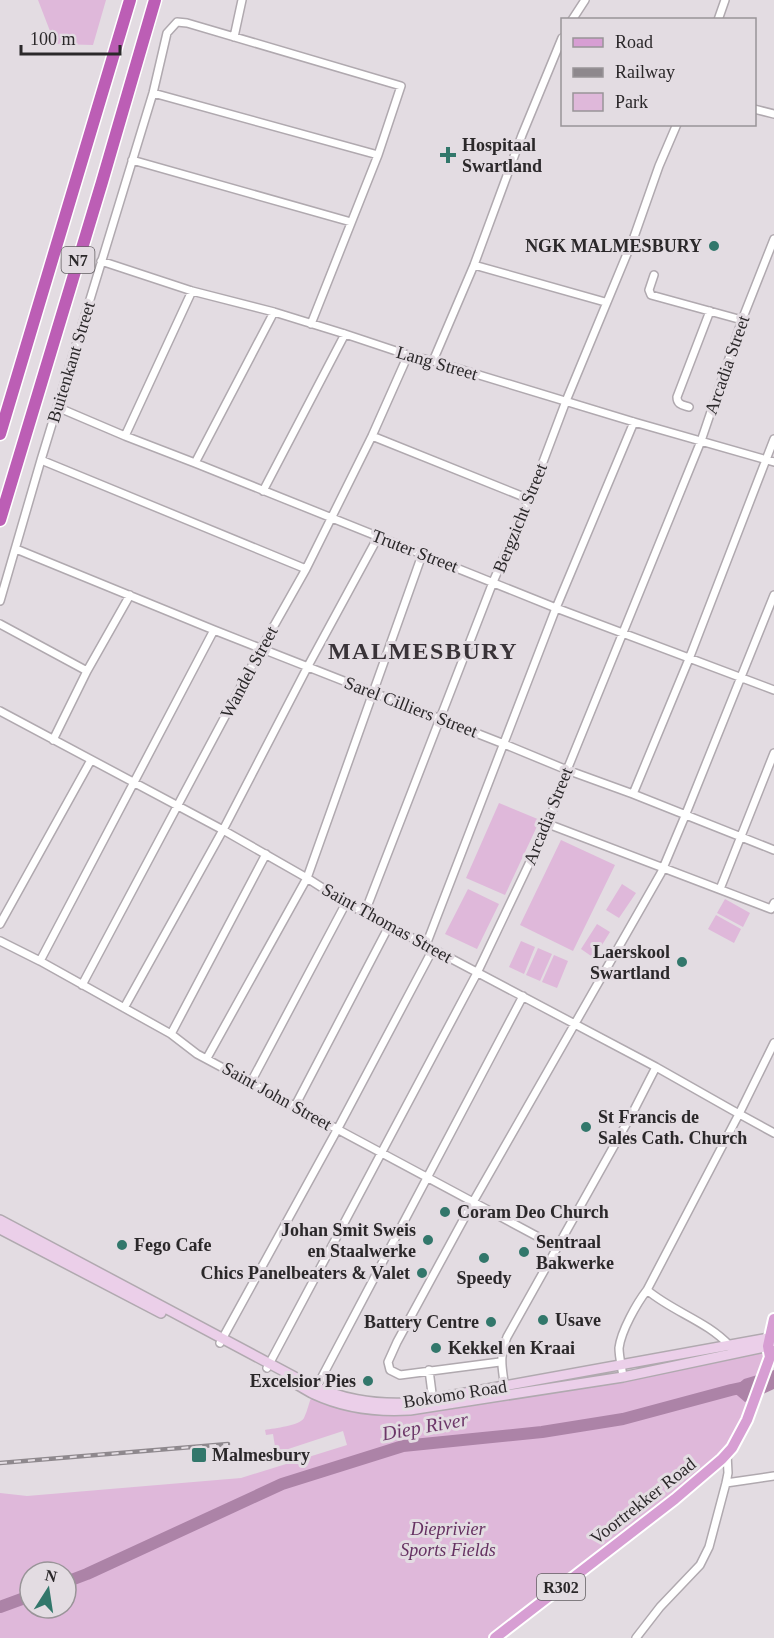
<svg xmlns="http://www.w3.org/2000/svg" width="774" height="1638" viewBox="0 0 774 1638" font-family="'Times New Roman',serif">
	<rect width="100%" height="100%" fill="#e3dce2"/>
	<path fill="#dfb8da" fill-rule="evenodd" d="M38 0H106L93 45 55 44Z
		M499 803 540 820 505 895 466 878Z
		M561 840 615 865 573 951 520 925Z
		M622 884 636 893 619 918 606 910Z
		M468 889 499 904 477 949 445 934Z
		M725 899 750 913 743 927 717 913Z
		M716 915 741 929 734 943 708 929Z
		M597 924 610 932 594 958 581 949Z
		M521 941 535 947 524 974 509 967Z
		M538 948 552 954 540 981 526 975Z
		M554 955 568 961 557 988 542 982Z
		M768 1346 770 1357 732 1448 495 1638H0V1493L27 1496 241 1478 347 1445 343 1431 276 1453 273 1434 266 1435 265 1430C275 1428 299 1426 304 1418 308 1410 309 1401 313 1393L344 1404 506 1396ZM30 1572H66V1608H30Z"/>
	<path fill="#ac83a7" d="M774 1370V1389L745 1402 731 1390 744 1379Z"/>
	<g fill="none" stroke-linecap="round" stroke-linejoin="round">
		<path stroke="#ac83a7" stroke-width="12" d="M66 1582 87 1574 282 1484 403 1446 542 1432 623 1419 731 1390 774 1381
			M0 1607 30 1596"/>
		<g stroke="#b0a9af" stroke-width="10">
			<path id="street" d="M572 20 585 0
				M718 20 725 0
				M234 37 242 0
				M153 93 378 155
				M754 109 774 114
				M132 160 351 222
				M101 261 192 291 274 312 345 334 408 355 433 361 634 422 774 462
				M474 265 605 302
				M654 275 649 290 651 295 742 320
				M433 361 474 265 522 135 562 38
				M57 407 125 436 195 463 556 608 774 690
				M689 407C683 405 677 405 677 397L710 311
				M125 436 192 291
				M372 436 529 499
				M41 460 306 569
				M195 463 274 312
				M263 491 345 334
				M16 549 214 630 504 744 567 770 633 794 774 850
				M0 601 41 460 153 93 167 33 177 22 187 23 401 86 378 155 311 324
				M0 624 87 671
				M0 711 223 830 307 878 346 903 656 1067 732 1110 774 1133
				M53 740 87 671 130 595
				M633 794 689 659 774 439
				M548 824 771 909 774 903
				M720 889 774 753
				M365 912 493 582 529 499 566 401 634 237 659 166 677 124
				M0 924 91 760
				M0 941 40 961 171 1034 197 1054 557 1247
				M426 945 556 608 634 422
				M40 961 214 630
				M82 985 262 647 306 569 372 436 408 355
				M124 1008 223 830 308 666 378 537
				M171 1034 266 854
				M207 1058 307 878 422 555
				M251 1082 346 903
				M295 1106 389 926
				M647 1290C673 1312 707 1321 730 1346
				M220 1343 337 1130 433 949
				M500 1362 400 1375 390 1370 388 1362 397 1342 473 1202 661 873 685 816 774 595
				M267 1368 477 973 548 824 567 770 701 441 742 320 774 239
				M429 1370 433 1401
				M623 1377C622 1368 619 1357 619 1348 621 1331 637 1303 647 1290L739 1114 774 1043
				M505 1391C503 1368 498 1360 507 1337L633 1112 656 1067
				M314 1392 523 996
				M726 1483 774 1476
				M636 1638 660 1607 700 1565 709 1547 726 1483 728 1473 727 1454"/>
		</g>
		<g stroke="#b0a9af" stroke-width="12">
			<path id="secondary" d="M0 1220 306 1383C342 1399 371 1405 410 1403L774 1337
				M0 1229 161 1313
				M293 1382C300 1386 306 1390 314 1394 344 1408 377 1412 410 1410L623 1377 774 1345"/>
		</g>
		<g stroke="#fff" stroke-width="14">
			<path id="primary" d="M770 1357 768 1346 774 1319
				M495 1638 675 1499 722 1459 732 1448 747 1420 770 1357 774 1351"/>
		</g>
		<g stroke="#fff" stroke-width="15">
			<path id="highway" d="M0 434 130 0
				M0 520 102 182 155 0"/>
		</g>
		<use href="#street" stroke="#fff" stroke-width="7"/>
		<use href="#secondary" stroke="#ebcfe9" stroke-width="9"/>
		<use href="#primary" stroke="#d79ed3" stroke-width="10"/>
		<use href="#highway" stroke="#bc5eb5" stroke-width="12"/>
		<g stroke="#8e888d" stroke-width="4.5">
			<path id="rail" d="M0 1463 228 1444"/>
		</g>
		<use href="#rail" stroke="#e3dce2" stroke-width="2" stroke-dasharray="7" stroke-linecap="butt"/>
	</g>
	<g fill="#32776b" stroke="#e3dce2" stroke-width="2">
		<path d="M445 146h6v6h6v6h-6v6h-6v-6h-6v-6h6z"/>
		<circle cx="714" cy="246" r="6"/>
		<circle cx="682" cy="962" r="6"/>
		<circle cx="586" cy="1127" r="6"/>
		<circle cx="445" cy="1212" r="6"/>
		<circle cx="428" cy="1240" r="6"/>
		<circle cx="122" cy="1245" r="6"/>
		<circle cx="524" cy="1252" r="6"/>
		<circle cx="484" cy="1258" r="6"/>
		<circle cx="422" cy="1273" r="6"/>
		<circle cx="543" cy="1320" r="6"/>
		<circle cx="491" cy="1322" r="6"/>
		<circle cx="436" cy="1348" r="6"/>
		<circle cx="368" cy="1381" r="6"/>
		<rect x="191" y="1447" width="16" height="16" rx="3"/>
	</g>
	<g text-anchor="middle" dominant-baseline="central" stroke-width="6" stroke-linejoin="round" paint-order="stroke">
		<g fill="#e3dce2" stroke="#625e61" stroke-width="1.5">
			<rect x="61.5" y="247" width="33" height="26" rx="4.5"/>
			<rect x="537" y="1574" width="48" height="26" rx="4.5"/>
		</g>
		<g font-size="16" font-weight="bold" fill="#2b282a">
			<text x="78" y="260">N7</text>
			<text x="561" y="1587">R302</text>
		</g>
		<g font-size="18" font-weight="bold" fill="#2b282a" stroke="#e3dce2" text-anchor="start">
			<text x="462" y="145">Hospitaal<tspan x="462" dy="21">Swartland</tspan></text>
			<text x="702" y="246" text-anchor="end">NGK MALMESBURY</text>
			<text x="670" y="952" text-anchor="end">Laerskool<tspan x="670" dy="21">Swartland</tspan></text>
			<text x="598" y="1117">St Francis de<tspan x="598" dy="21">Sales Cath. Church</tspan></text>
			<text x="457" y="1212">Coram Deo Church</text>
			<text x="416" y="1230" text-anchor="end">Johan Smit Sweis<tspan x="416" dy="21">en Staalwerke</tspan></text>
			<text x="536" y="1242">Sentraal<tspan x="536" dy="21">Bakwerke</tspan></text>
			<text x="134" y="1245">Fego Cafe</text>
			<text x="410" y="1273" text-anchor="end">Chics Panelbeaters &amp; Valet</text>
			<text x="484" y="1278" text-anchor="middle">Speedy</text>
			<text x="555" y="1320">Usave</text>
			<text x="479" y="1322" text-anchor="end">Battery Centre</text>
			<text x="448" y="1348">Kekkel en Kraai</text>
			<text x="356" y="1381" text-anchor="end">Excelsior Pies</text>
			<text x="212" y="1455">Malmesbury</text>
		</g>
		<g font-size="18" fill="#2b282a" stroke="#e3dce2">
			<text transform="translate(71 362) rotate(-73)">Buitenkant Street</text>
			<text transform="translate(437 363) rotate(16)">Lang Street</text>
			<text transform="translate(727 365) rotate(-71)">Arcadia Street</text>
			<text transform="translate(520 518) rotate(-68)">Bergzicht Street</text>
			<text transform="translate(415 551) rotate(21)">Truter Street</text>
			<text transform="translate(249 672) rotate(-62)">Wandel Street</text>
			<text transform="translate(411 707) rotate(21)">Sarel Cilliers Street</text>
			<text transform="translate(548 816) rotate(-68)">Arcadia Street</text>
			<text transform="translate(387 923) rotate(29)">Saint Thomas Street</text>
			<text transform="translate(277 1096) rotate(29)">Saint John Street</text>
			<text transform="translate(455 1394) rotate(-9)">Bokomo Road</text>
			<text transform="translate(643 1501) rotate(-38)">Voortrekker Road</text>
		</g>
		<g font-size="18" font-style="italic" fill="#653161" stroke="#e3dce2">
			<text x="448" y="1529">Dieprivier<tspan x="448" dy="21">Sports Fields</tspan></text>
		</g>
		<g font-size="20" font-style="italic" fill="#6d3869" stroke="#e3dce2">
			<text transform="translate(425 1426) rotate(-10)">Diep River</text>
		</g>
		<g font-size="24" font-weight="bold" letter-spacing="1.5" fill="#393338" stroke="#e3dce2">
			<text x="423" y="651">MALMESBURY</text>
		</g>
	</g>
	<rect x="561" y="18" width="195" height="108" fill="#e3dce2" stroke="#999498" stroke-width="1.5"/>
	<rect x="573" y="38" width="30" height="9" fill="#d79ed3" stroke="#999498" stroke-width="1.5"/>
	<text x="615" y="48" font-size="18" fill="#2b282a">Road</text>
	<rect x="573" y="68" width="30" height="9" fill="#8e888d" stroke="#999498" stroke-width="1.5"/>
	<text x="615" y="78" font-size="18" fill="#2b282a">Railway</text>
	<rect x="573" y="93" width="30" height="18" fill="#dfb8da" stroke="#999498" stroke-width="1.5"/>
	<text x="615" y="108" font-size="18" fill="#2b282a">Park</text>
	<g transform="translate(48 1590) rotate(12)"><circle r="28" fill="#e3dce2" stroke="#999498" stroke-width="1.5"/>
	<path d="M0-4.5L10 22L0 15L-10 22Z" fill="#32776b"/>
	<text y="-9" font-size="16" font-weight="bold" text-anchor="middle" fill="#2b282a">N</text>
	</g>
	<path d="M21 45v9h99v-9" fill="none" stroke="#2b282a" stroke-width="3"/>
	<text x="30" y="45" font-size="18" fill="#2b282a" stroke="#e3dce2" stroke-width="4.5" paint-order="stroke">100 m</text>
</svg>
